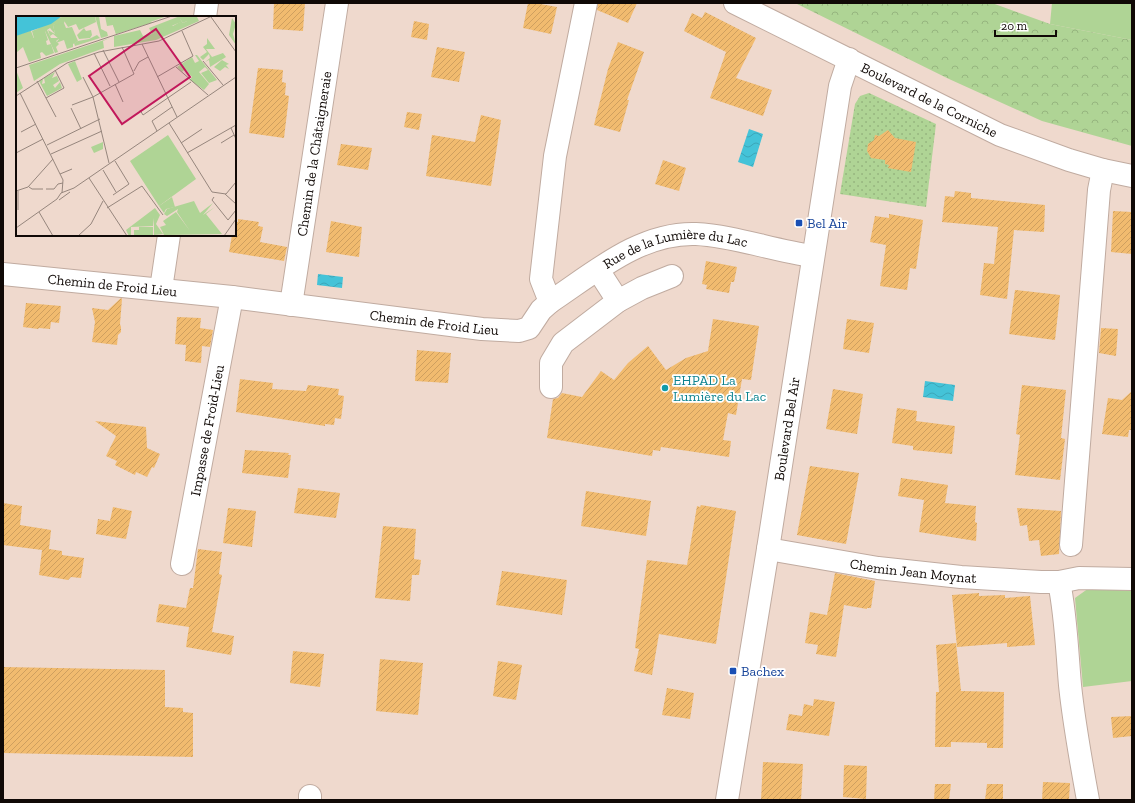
<svg xmlns="http://www.w3.org/2000/svg" width="1135" height="803" viewBox="0 0 1135 803" font-family="'Zilla Slab',serif">
	<defs>
		<pattern id="forest-crowns" width="20" height="18" patternUnits="userSpaceOnUse"><rect width="20" height="18" fill="#afd495"/><path d="M2 6a3 3 0 1 1 6 0M12 15a3 3 0 1 1 6 0" fill="none" stroke="#96b57f"/></pattern>
		<pattern id="garden-dots" width="8" height="8" patternUnits="userSpaceOnUse"><rect width="8" height="8" fill="#afd495"/><path d="M2 2h.1M6 6h.1" fill="none" stroke="#96b57f" stroke-width="1.8" stroke-linecap="round"/></pattern>
		<pattern id="water-waves" width="16" height="10" patternUnits="userSpaceOnUse"><rect width="16" height="10" fill="#44c3d8"/><path d="M0 5q4-4 8 0t8 0" fill="none" stroke="#3ba6b8"/></pattern>
		<pattern id="building-hatch" width="6" height="6" patternUnits="userSpaceOnUse"><rect width="6" height="6" fill="#f1bb6f"/><path d="M-1 1l2-2M0 6l6-6M5 7l2-2" fill="none" stroke="#ce9f5f"/></pattern>
	</defs>
	<rect width="100%" height="100%" fill="#efd9cd"/>
	<path fill="#afd495" d="M1052 3H1132V40L1050 24Z
		M1089 588 1132 591V681L1083 687 1075 598Z"/>
	<path fill="url(#forest-crowns)" d="M795 3H992L1050 24 1132 40V146L1042 121 949 79Z"/>
	<path fill="url(#garden-dots)" d="M869 93 936 124 926 207 840 194 855 104 860 96Z"/>
	<path fill="url(#water-waves)" d="M749 129 763 134 753 167 738 162Z
		M318 274 343 277 342 288 317 285Z
		M925 381 955 385 953 401 923 397Z"/>
	<path fill="url(#building-hatch)" d="M274 3H305L303 31 273 29Z
		M528 3H535L557 7 551 34 523 28Z
		M598 3H637L628 23 597 10Z
		M705 12 756 38 736 78 772 90 763 116 710 98 726 52 684 31 692 13 702 18Z
		M414 21 429 24 427 40 411 37Z
		M618 42 644 52 627 100H629L620 132 594 125 608 69Z
		M437 47 465 52 459 82 431 77Z
		M258 68 283 70 282 82 286 83 285 95 289 96 284 138 249 133Z
		M407 112 422 114 419 130 404 127Z
		M481 115 501 120 491 186 426 176 432 135 475 142Z
		M888 130 895 138 916 142 911 172 888 168 889 165 885 164V160L871 158 867 151 868 144 874 140 875 135 879 136Z
		M341 144 372 148 368 170 337 165Z
		M663 160 686 168 679 191 655 184Z
		M955 191 971 193V198L1045 205 1044 232 1014 230 1007 299 980 295 984 263 994 264 998 227 942 222 945 196 954 197Z
		M1113 211 1132 212V254L1111 252Z
		M889 214 923 220 916 269 910 268 907 290 880 286 886 245 870 242 875 216 889 218Z
		M238 219 259 222 258 226 263 227 260 242 287 247 284 261 229 252 232 235H235V222H238Z
		M331 221 362 227 359 257 326 252Z
		M706 261 737 267 734 282H731L729 293 706 289 707 285 702 284Z
		M1015 290 1060 295 1055 340 1009 334Z
		M121 298 122 299 120 324 121 327V332L118 335 117 345 92 342 95 322 92 308 108 310Z
		M26 303 61 306 59 323 51 322 50 329 39 328 38 329 23 327Z
		M177 317 201 318 200 328 213 330 210 347 202 346 201 363 185 361 186 345 175 344Z
		M713 319 759 326 751 380 742 379 736 415 728 413 723 440 731 441 729 457 661 447 660 451 653 450 652 456 547 438 553 399 558 398 562 393 582 397 601 371 614 380 628 363 648 346 666 370 686 358 708 351Z
		M847 319 874 323 869 353 843 349Z
		M1101 328 1118 329 1116 356 1099 353Z
		M417 350 451 353 448 383 415 381Z
		M240 379 273 383 272 389 306 391 308 385 339 389 338 395 344 396 341 419 335 418 334 425 325 424V426L236 412Z
		M1022 385 1066 390 1061 438 1065 439 1060 480 1015 475 1020 435 1016 434Z
		M833 389 863 394 857 434 826 429Z
		M1132 391V430H1129L1128 437 1102 434 1108 398 1122 400Z
		M897 408 917 411 916 421 955 426 952 454 913 450V446L892 443Z
		M95 421 146 427 147 448 160 454 154 468 152 467 147 477 136 472 135 475 115 465 117 461 106 456 116 436Z
		M245 450 289 453 288 455H291L288 478 242 473Z
		M810 466 859 473 846 544 797 535Z
		M901 478 948 485 945 503 976 506 975 522 977 523 976 541 919 532 924 500 898 496Z
		M298 488 340 493 336 518 294 513Z
		M586 491 651 501 646 536 581 526Z
		M3 503 22 506 20 525 51 530 49 549 62 551V555L84 558 81 578 71 577 68 580 39 575 42 550 3 545Z
		M701 505 736 511 716 644 659 634 652 675 634 671 639 649 635 648 647 560 687 565 697 506 700 507Z
		M113 507 132 511 126 539 96 534 98 519 110 521Z
		M228 508 256 511 252 547 223 543Z
		M1017 508 1061 511 1059 554 1041 556 1039 540 1029 541 1027 525 1020 526Z
		M383 526 416 529 414 559 421 560 419 575H412L410 601 375 598Z
		M198 549 222 552 219 574 222 575 212 632 234 636 231 655 186 647 189 627 156 622 159 604 186 608 190 588H193Z
		M502 571 567 580 562 615 496 605Z
		M835 573 875 581 871 608H867V609L844 605 836 657 816 654 818 645 805 643 810 612 827 615Z
		M979 593V596L1005 595V598L1030 596 1035 645 1007 647V643L957 647 952 595Z
		M956 643 961 691 1004 692 1003 748H987V743L951 742V747H935L936 692H939L936 645Z
		M293 651 324 654 320 687 290 683Z
		M380 659 423 663 418 715 376 711Z
		M498 661 522 665 516 700 493 696Z
		M3 667 165 670V707L183 708V712L193 713V757L3 753Z
		M667 688 694 693 690 719 662 715Z
		M814 699 835 702 829 736 786 730 789 714 802 716 804 704 813 706Z
		M1132 716V736L1113 738 1111 717Z
		M763 762 803 764 801 800H761Z
		M844 765 867 766 866 799 843 797Z
		M1043 782 1070 783 1069 800H1042Z
		M935 784H951L949 800H934Z
		M987 784H1003V800H985Z"/>
	<g fill="none" stroke-linecap="round" stroke-linejoin="round">
		<g stroke="#c0aba0" stroke-width="24">
			<g id="minor">
				<path id="s1" d="M735 3 1000 135 1069 160 1103 170 1132 176"/>
				<path d="M205 17 207 3"/>
				<path d="M598 270 618 301"/>
				<path id="s2" d="M3 274 232 297 482 329 519 331 529 328 541 310 550 302 541 279 555 156 586 3"/>
				<path d="M161 289 169 235"/>
				<path id="s3" d="M550 302C594 273 640 232 696 234 735 236 774 251 813 256"/>
				<path id="s4" d="M291 305 337 3"/>
				<path d="M551 387V363L563 343 618 301 642 288 672 276"/>
				<path d="M1071 545 1099 190 1103 170"/>
				<path id="s5" d="M768 549 878 568 961 577 1041 582H1059L1079 578 1132 579"/>
				<path id="s6" d="M182 564 232 297"/>
				<path d="M1059 582C1066 616 1067 651 1070 685 1074 724 1081 762 1088 800"/>
				<path d="M310 800V796"/>
				<path id="s7" d="M727 800 768 549 840 86 849 59"/>
			</g>
		</g>
		<use href="#minor" stroke="#fff" stroke-width="22"/>
	</g>
	<g fill="#1a4fb4" stroke="#fff" stroke-width="1.5">
		<rect x="795" y="219" width="8" height="8" rx="2"/>
		<rect x="729" y="667" width="8" height="8" rx="2"/>
	</g>
	<circle fill="#0f9aa8" stroke="#fff" stroke-width="1.5" cx="665" cy="388" r="4"/>
	<g text-anchor="middle" dominant-baseline="central" stroke-width="3.5" stroke-linejoin="round" paint-order="stroke">
		<g font-size="14" fill="#100906" stroke="#fff">
			<text stroke="none"><textPath href="#s1" startOffset="217">Boulevard de la Corniche</textPath></text>
			<text stroke="none"><textPath href="#s4" startOffset="153">Chemin de la Châtaigneraie</textPath></text>
			<text stroke="none"><textPath href="#s3" startOffset="141">Rue de la Lumière du Lac</textPath></text>
			<text stroke="none"><textPath href="#s2" startOffset="110">Chemin de Froid Lieu</textPath></text>
			<text stroke="none"><textPath href="#s2" startOffset="434">Chemin de Froid Lieu</textPath></text>
			<text stroke="none"><textPath href="#s7" startOffset="376">Boulevard Bel Air</textPath></text>
			<text stroke="none"><textPath href="#s6" startOffset="136">Impasse de Froid-Lieu</textPath></text>
			<text stroke="none"><textPath href="#s5" startOffset="147">Chemin Jean Moynat</textPath></text>
		</g>
		<g font-size="14" fill="#164399" stroke="#fff" text-anchor="start">
			<text x="807" y="223">Bel Air</text>
			<text x="741" y="671">Bachex</text>
		</g>
		<g font-size="14" fill="#0d838f" stroke="#fff" text-anchor="start">
			<text x="673" y="380">EHPAD La<tspan x="673" dy="16">Lumière du Lac</tspan></text>
		</g>
	</g>
	<g transform="translate(16 16)">
		<rect width="220" height="220" fill="#efd9cd"/>
		<path d="M51 0H79L80 6 63 14 60 8 52 11 47 3ZM94 0H151L100 18ZM164 0H171V5L167 7 164 3 165 6 136 18 133 12ZM44 6 48 7 50 12 56 11 62 25 57 28V31L51 33 48 24 40 27 43 23 37 18 34 20 32 14 39 18 37 9ZM68 12 70 15 75 14 76 19 74 22 63 23 61 19ZM21 13 29 15 32 24 30 25 31 29 35 28 38 37 30 40 26 36 24 37 25 42 13 46 7 31 1 36 0 23 18 22 16 15ZM191 22 199 33H190L196 41 207 37 210 41 194 51 193 44 189 46 194 42 193 38 187 44 184 41 191 36 187 31 191 28ZM179 39H181L201 64 193 67 185 57 192 54 189 51 183 56 193 68 188 74 174 64 176 61 169 53 166 56 161 51 176 41 179 47 183 45ZM152 119 180 163 143 190 114 145ZM87 126V133L78 137 75 131ZM178 185 184 197 197 187 187 199 199 191 190 198 206 218 148 219 144 211 150 209 147 205 160 196 174 215 161 196 162 193 151 200 148 198 151 193ZM139 192 144 199 140 208 147 218 138 219V202L137 210 115 211V219H118V214H123V211H137V219L113 220 110 214Z" fill="#afd495"/>
		<path d="M51 0 48 7 37 9 39 18 34 12 31 14 35 22H44L40 25 43 28 40 31 42 36 39 37 29 15 26 19 21 13 41 2ZM79 0H83L85 13 91 16 92 20 85 22ZM89 0H104L99 3 103 7V11L109 10 110 0H132L128 6H138L100 18 97 9 91 10ZM171 0H185L181 1 183 5 140 24 98 31V20L124 14 127 20 136 18 151 11 153 7 157 10 164 6 163 2 167 7 171 5ZM216 2 220 8 217 18 220 29 213 19ZM13 15H15L18 23 8 26 0 23 1 19ZM81 19 84 22 59 30 58 27 62 25 73 23ZM94 22 87 25 88 32 44 48 18 65 13 49ZM206 44 213 48 210 49 213 53 209 51 204 55 198 51ZM0 54 7 72 0 77ZM156 181 159 191 150 193 148 197 143 190Z" fill="#afd495"/>
		<path d="M59 45 66 63 61 66 52 48ZM39 56 36 62 41 60 43 65 37 69 39 72 44 66 46 72 31 80 23 65 27 63 26 68 29 67 28 62Z" fill="#afd495"/>
		<path d="M0 0H46L35 8 0 20Z" fill="#44c3d8"/>
		<path fill="none" stroke="#96867d" stroke-width="1" d="M195 1 220 36M126 28 161 101M87 34 103 66M78 37 94 70M187 45 207 69M160 51 192 79M0 52 156 0M118 55 123 46 132 41M141 61 177 40 166 15M21 65 40 101M99 68 107 86M4 77 47 164 46 177M0 80 51 47 83 36 143 25 196 0M30 82 48 72 39 54M56 89 77 81 67 61M55 92 65 113M124 94 127 99 175 66M153 107 196 176 210 178 220 166M215 112 220 123M141 115 136 105 156 91M5 116 20 108M165 127 186 113M205 127 218 119M31 129 84 103M0 137 27 123M171 137 220 109M35 138 86 115M93 147 77 81 118 58 106 31M87 154 100 176M44 158 56 153M73 162 111 220M13 171 16 173H27M30 173H38L42 168 47 167M0 175 12 171 37 143M209 178 220 188M97 179 113 168 99 145M198 181 196 184 212 204 220 194M43 184 54 176M91 192 126 170 147 199M2 194V175M23 196 37 220M0 212 41 183 45 177 58 172 220 61M62 220 75 208 87 185M208 220 220 203"/>
		<path fill="#c2185b" fill-opacity="0.15" stroke="#c2185b" stroke-width="2" d="M140 13 174 61 106 108 73 60Z"/>
		<rect width="220" height="220" fill="none" stroke="#100906" stroke-width="2"/>
	</g>
	<rect width="1135" height="803" fill="none" stroke="#100906" stroke-width="8"/>
	<path d="M995 30v6h61v-6" fill="none" stroke="#100906" stroke-width="2"/>
	<text x="1001" y="30" font-size="12" fill="#100906" stroke="#ffffff" stroke-width="3" paint-order="stroke">20 m</text>
</svg>
